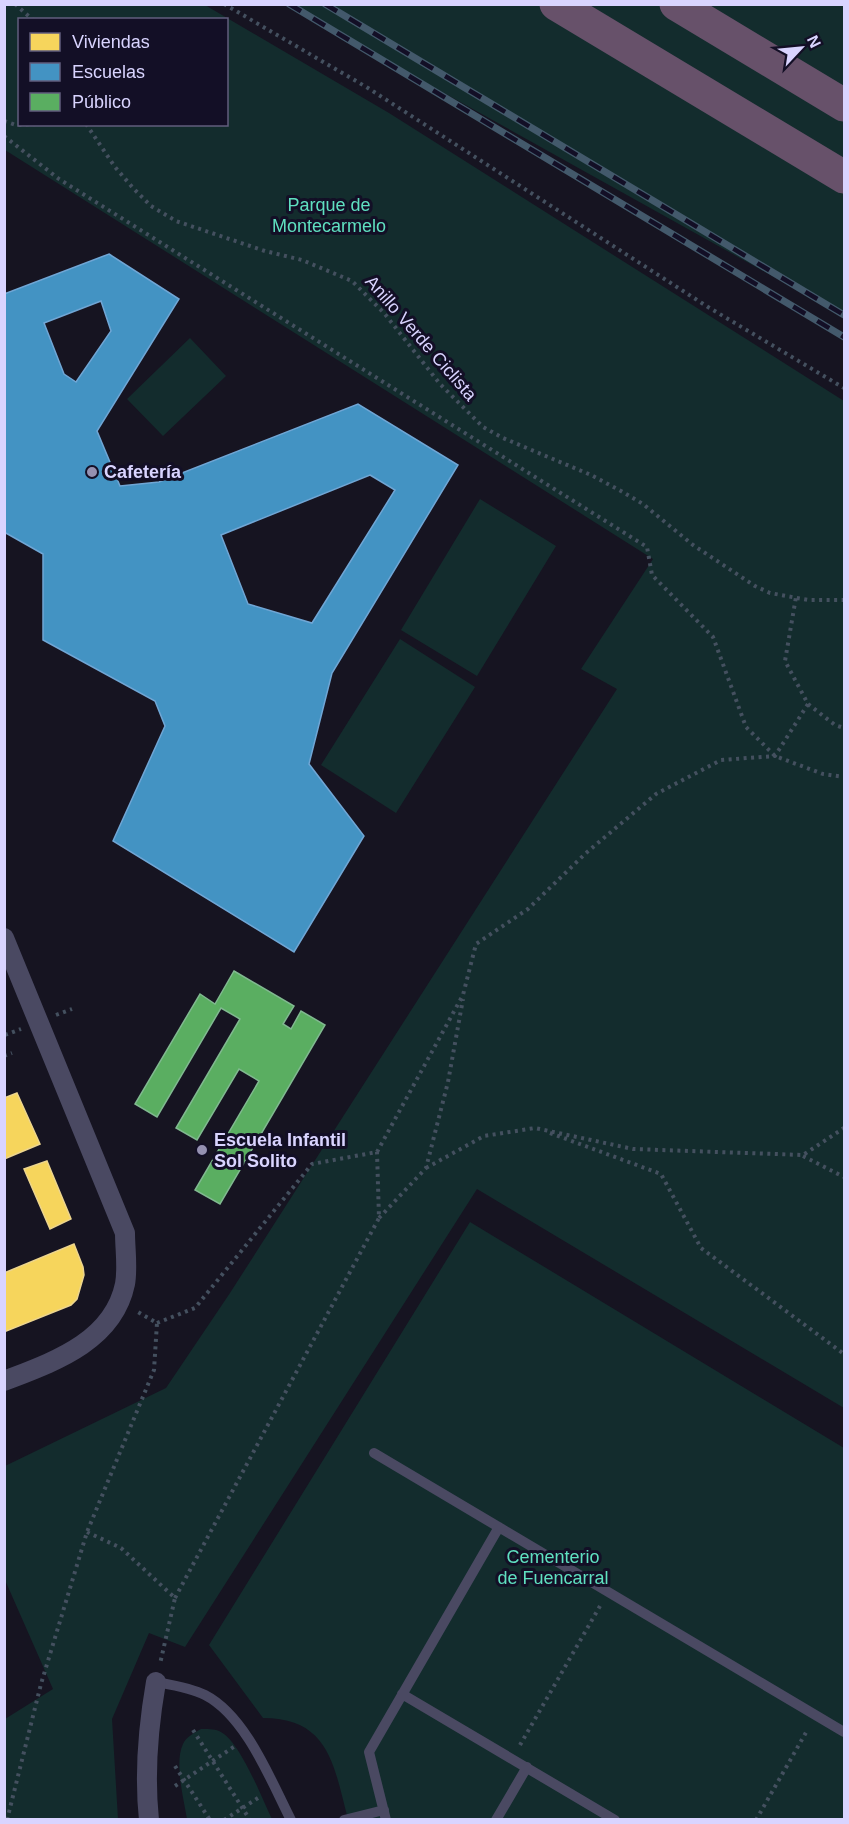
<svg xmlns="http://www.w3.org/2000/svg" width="849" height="1824" viewBox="0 0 849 1824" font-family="Arial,sans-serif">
	<rect width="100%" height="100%" fill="#161421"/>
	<path fill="#132c2d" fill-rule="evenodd" d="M5 4 205 5 389 113 844 401V1408L477 1189 185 1647 149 1633 112 1719 118 1819H5V1719L53 1689 5 1580V1466L166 1388 230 1293 617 689 581 669 653 559 5 150ZM20 20H226V124H20Z
		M286 5H844V316Z
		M190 338 226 376 163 436 127 399Z
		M480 499 556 546 477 676 401 630Z
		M400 639 475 687 396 813 321 765Z
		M470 1222 844 1448V1819H348C334 1767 330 1718 263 1718L209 1645Z
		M201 1729C206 1729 214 1729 219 1731 240 1740 262 1799 272 1819H187C184 1800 174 1763 183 1744 186 1737 194 1733 201 1729Z"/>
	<path fill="#f6d55c" stroke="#edd58d" stroke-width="1.5" d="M17 1093 40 1144 4 1159V1098Z
		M47 1161 71 1219 50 1229 24 1169Z
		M74 1244 83 1267 84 1275 77 1299 71 1305 4 1332V1273Z"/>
	<path fill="#4393c3" stroke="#70a6d5" stroke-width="1.5" fill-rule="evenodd" d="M109 254 179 299 97 431 120 486 159 482 358 404 458 465 332 673 309 764 364 836 294 952 113 841 165 726 155 701 43 640V554L4 532V294ZM101 301 111 331 76 382 64 374 44 323ZM370 475 395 490 312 623 248 604 221 535Z"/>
	<path fill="#5aae61" stroke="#80b990" stroke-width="1.5" d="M234 971 294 1006 283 1024 291 1029 301 1011 325 1025 220 1204 195 1190 259 1081 239 1069 197 1140 176 1128 240 1019 221 1008 157 1117 135 1104 200 994 215 1004Z"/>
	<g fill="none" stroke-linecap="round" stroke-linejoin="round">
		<path stroke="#44505f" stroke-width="4" stroke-dasharray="3 4.5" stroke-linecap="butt" d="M15 4 33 20
			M224 4 368 88 708 307 844 388
			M4 121 16 125 36 124
			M86 124 115 167 133 188 151 206 176 221 265 251 302 260 352 281 384 313 440 384 483 427 503 438 591 475 621 491 643 504 693 545 755 586 770 593 808 600H844
			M4 136 59 179 647 547 652 575 713 637 746 727 775 756 823 774 844 777
			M808 704 835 725 844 728
			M56 1015 72 1009
			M5 1035 21 1029
			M4 1056 12 1053
			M550 1133 661 1174 701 1248 844 1354
			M803 1156 844 1177
			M426 1168 484 1136 535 1128 633 1149 803 1155 844 1128
			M379 1218 426 1168 448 1082 463 999
			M157 1323 195 1308 312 1164 377 1152 463 995 476 944 528 909 586 853 656 794 721 760 775 756 808 704 785 661 796 597
			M87 1532 121 1548 175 1598 160 1664
			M175 1598 379 1218 377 1152
			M193 1730 250 1820
			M520 1745 600 1606
			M175 1766 210 1820
			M175 1786 235 1746
			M7 1820 41 1684 87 1532 154 1370 157 1323 138 1312
			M224 1820 261 1796
			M756 1820 808 1729"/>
		<path stroke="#4a4962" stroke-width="10" d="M374 1453 844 1732
			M156 1682C172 1685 191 1688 205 1695 246 1716 271 1781 291 1820
			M402 1694 615 1820
			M344 1820 384 1810
			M386 1820 369 1752 499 1527
			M496 1820 527 1767"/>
		<path stroke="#4a4962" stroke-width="20" d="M4 938 125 1233C125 1249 128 1268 125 1284 113 1342 53 1362 4 1381
			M149 1820C144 1773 148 1728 156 1682"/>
		<path stroke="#67516a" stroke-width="33" d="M556 4 844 177
			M676 4 844 105"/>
		<g stroke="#43596b" stroke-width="7">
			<path id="rail" d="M289 4 844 337
				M325 4 844 315"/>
		</g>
		<use href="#rail" stroke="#130f26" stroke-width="4.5" stroke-dasharray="14" stroke-linecap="butt"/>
	</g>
	<g fill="#9591b1" stroke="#130f26" stroke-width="2">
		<circle cx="92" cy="472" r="6"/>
		<circle cx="202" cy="1150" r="6"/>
	</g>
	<g text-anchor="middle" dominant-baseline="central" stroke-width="6" stroke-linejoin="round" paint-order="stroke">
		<g font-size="18" fill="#5fe0c0" stroke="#130f26">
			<text x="329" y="205">Parque de<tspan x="329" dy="21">Montecarmelo</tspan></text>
			<text x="553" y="1557">Cementerio<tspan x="553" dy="21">de Fuencarral</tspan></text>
		</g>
		<g font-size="18" fill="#d9d4ff" stroke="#130f26">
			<text transform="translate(421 338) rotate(49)">Anillo Verde Ciclista</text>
		</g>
		<g font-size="18" font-weight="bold" fill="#d9d4ff" stroke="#130f26" text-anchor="start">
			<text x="104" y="472">Cafetería</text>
			<text x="214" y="1140">Escuela Infantil<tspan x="214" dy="21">Sol Solito</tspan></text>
		</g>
	</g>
	<rect width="849" height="1824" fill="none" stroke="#d9d4ff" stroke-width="12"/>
	<rect x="18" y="18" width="210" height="108" fill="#130f26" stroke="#625e7d" stroke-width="1.5"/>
	<rect x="30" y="33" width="30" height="18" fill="#f6d55c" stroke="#625e7d" stroke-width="1.5"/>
	<text x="72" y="48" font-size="18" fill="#d9d4ff">Viviendas</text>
	<rect x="30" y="63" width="30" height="18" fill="#4393c3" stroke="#625e7d" stroke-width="1.5"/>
	<text x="72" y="78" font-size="18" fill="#d9d4ff">Escuelas</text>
	<rect x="30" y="93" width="30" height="18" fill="#5aae61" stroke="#625e7d" stroke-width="1.5"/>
	<text x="72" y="108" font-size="18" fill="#d9d4ff">Público</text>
	<g transform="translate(801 48) rotate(64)" stroke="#130f26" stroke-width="4.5" paint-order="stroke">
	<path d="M0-4.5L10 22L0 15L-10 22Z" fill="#d9d4ff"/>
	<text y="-9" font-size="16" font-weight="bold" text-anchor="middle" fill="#d9d4ff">N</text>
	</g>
</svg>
